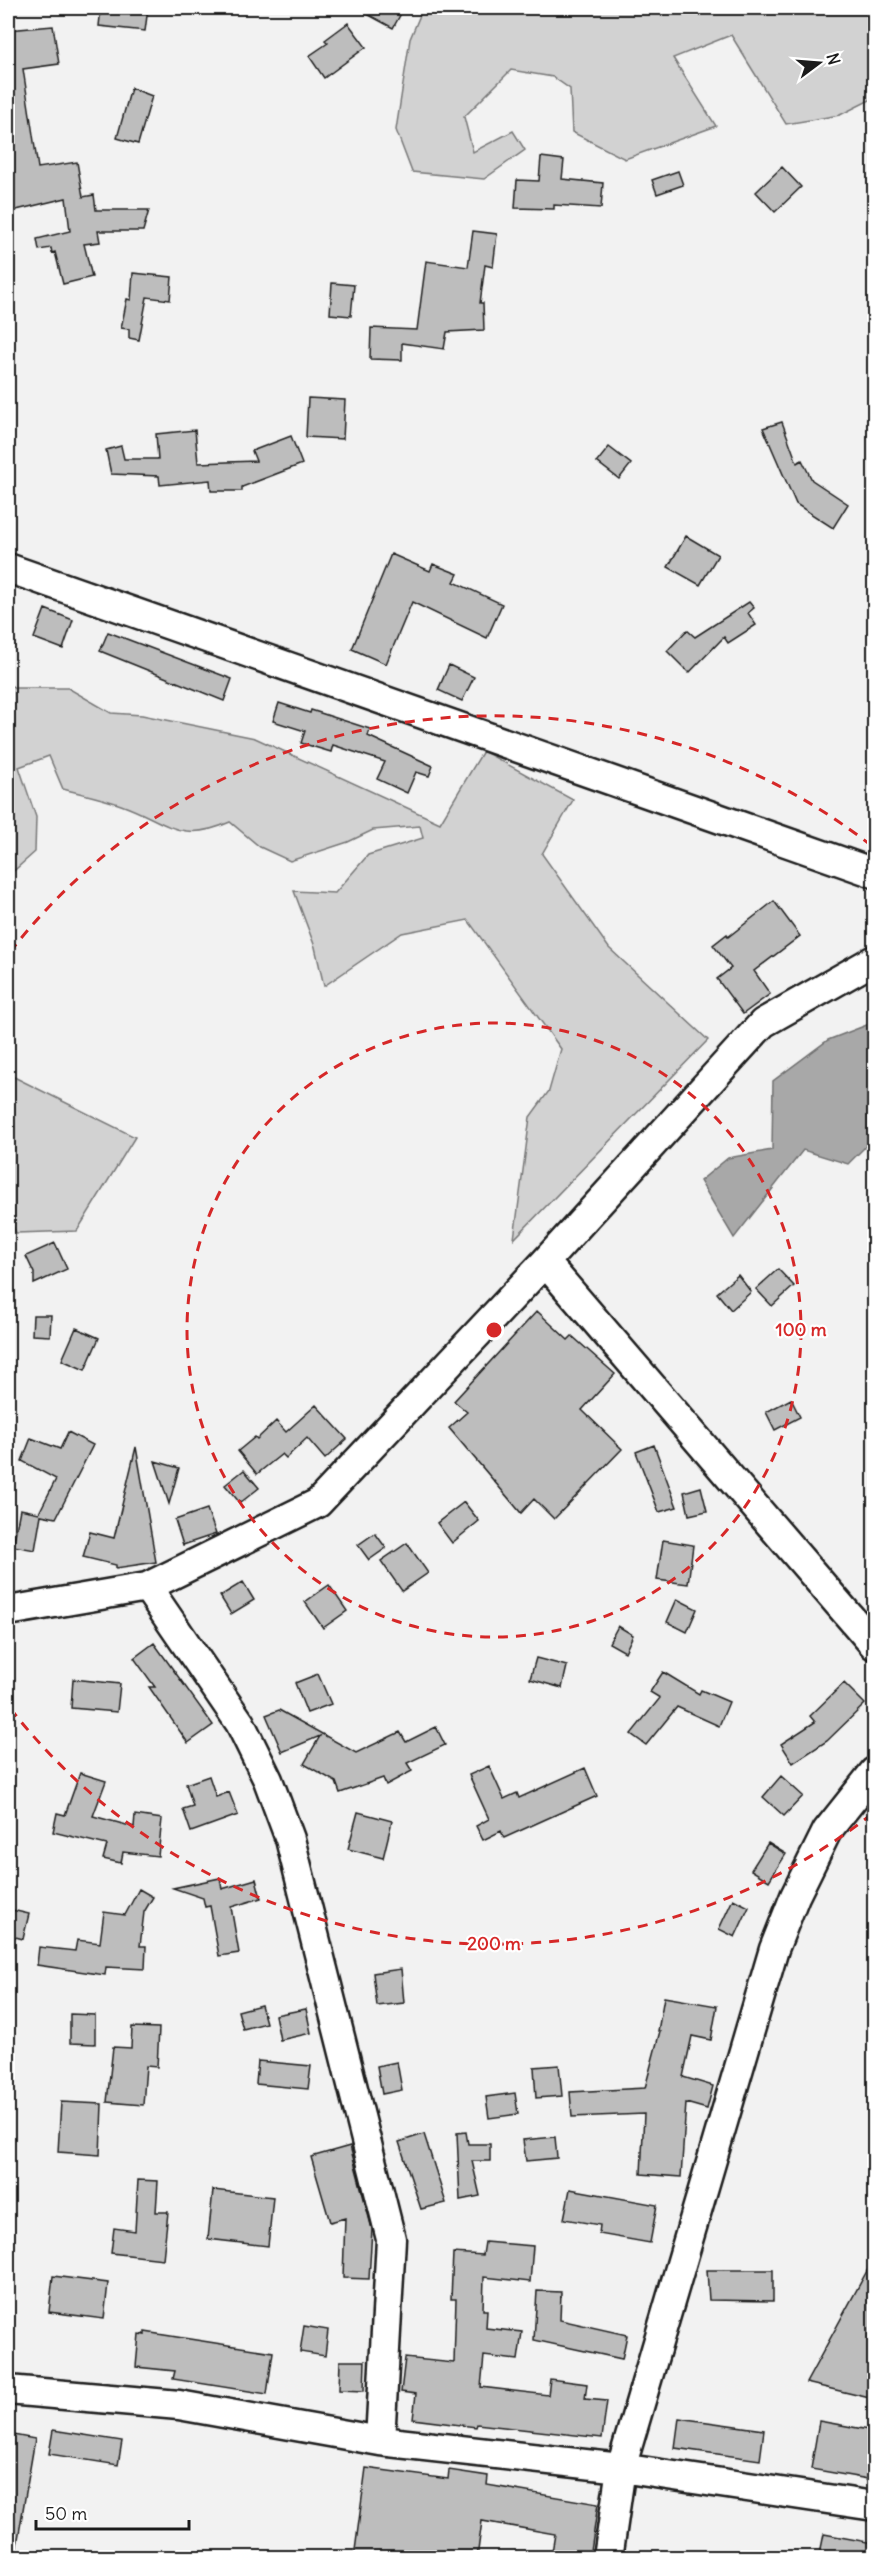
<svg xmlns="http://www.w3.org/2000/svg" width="882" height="2565" viewBox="0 0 882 2565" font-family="Delius,sans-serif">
	<rect width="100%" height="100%" fill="#f2f2f2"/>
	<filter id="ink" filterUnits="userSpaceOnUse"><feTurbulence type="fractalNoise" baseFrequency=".0167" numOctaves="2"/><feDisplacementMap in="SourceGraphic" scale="12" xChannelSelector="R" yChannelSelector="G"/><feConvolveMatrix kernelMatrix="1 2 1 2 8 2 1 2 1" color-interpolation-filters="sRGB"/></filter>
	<g filter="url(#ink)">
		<path fill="#d2d2d2" stroke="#777" stroke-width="1.5" d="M423 8H874V98L840 115 786 124 731 35 673 58 716 126 625 159 572 132 570 89 553 77 511 70 464 117 473 152 513 131 525 150 484 179 412 172 396 130 410 39Z
			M8 684 15 688H68L111 713 142 715 255 738 440 823 483 751 573 800 542 854 609 948 708 1040 514 1239 530 1117 549 1091 561 1049 468 920 402 933 324 986 315 947 294 891 335 893 368 855 423 838 420 826 373 830 348 842 290 861 260 847 230 822C179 845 167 821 121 805 102 798 82 794 63 789L49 756 19 767 36 817 35 852 8 876Z
			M8 1074 135 1137 77 1231 16 1233 8 1214Z"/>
		<path fill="#a8a8a8" stroke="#707070" stroke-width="1.5" d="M872 1023 874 1027V1138L848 1164 803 1150 734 1238 700 1181 728 1158 772 1150 773 1081 828 1040Z"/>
		<path fill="#bdbdbd" stroke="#1c1c1c" stroke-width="1.5" d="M101 8H148L145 31 99 26Z
			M356 8H404L393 28Z
			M348 23 366 47 324 78 309 56 328 43 325 40Z
			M53 26 59 64 23 69 38 168 77 162 83 197 94 195 96 210H149L143 231H98L100 242 84 244 92 277 63 284 55 252 52 253 51 248 39 250 37 239 70 231 66 198 8 212V30Z
			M131 88 152 96 138 144 117 138Z
			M541 157 564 160 562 179 603 183 601 208 554 205V209L515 208 517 180 539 181Z
			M782 167 801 187 775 212 756 192Z
			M678 171 683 185 657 194 652 180Z
			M473 231 497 234 493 267 485 265 480 303H483L484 330 447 332 444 349 402 343V360L370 359 371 328 417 330 426 261 468 267Z
			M133 273 172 277 170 300 147 297 139 340 129 338V329L121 328 127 299 131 300Z
			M332 283 354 285 351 316 330 314Z
			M308 398 345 400 343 439 306 437Z
			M782 422 797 463 802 460 812 480 848 504 833 528 796 504 763 428Z
			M195 430 198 463 256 461 252 451 291 436 302 464 242 487V491H211L210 480 160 485 159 476 111 474 106 450 121 446 124 459H158L156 434Z
			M609 447 631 464 619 479 597 462Z
			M686 536 718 555 700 585 668 567Z
			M391 554 430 571 433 564 458 574 454 582 502 604 487 638 412 602 386 664 352 649Z
			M749 602 754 608 748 613 756 625 728 643 724 637 689 673 667 651 687 630 695 637Z
			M45 609 73 620 63 649 34 638Z
			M108 632 232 679 224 701 100 651Z
			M449 665 474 677 462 701 438 690Z
			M279 703 310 713 311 710 370 729 368 736 433 766 429 776 416 772 407 793 377 779 385 762 333 745 331 752 301 743 305 731 273 721Z
			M774 901 800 936 754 971 770 994 743 1014 717 979 731 968 713 945 727 934 728 937Z
			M55 1243 67 1269 34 1284V1273L26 1256Z
			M778 1269 794 1286 772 1306 756 1289Z
			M738 1275 751 1292 731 1310 717 1293Z
			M537 1311 568 1340 572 1336 615 1374 582 1410 622 1449 554 1519 534 1499 521 1513 449 1428 467 1412 454 1401Z
			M33 1315H51L50 1336 32 1335Z
			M76 1328 99 1338 85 1370 62 1360Z
			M791 1399 800 1417 775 1430 766 1412Z
			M316 1405 347 1439 325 1459 307 1438 286 1458 282 1454 257 1474 238 1451 255 1437 257 1439 276 1421 286 1432Z
			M68 1432 93 1445 56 1518 41 1515 35 1550 13 1546 20 1509 39 1513 56 1479 22 1461 31 1438 60 1449Z
			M654 1445 677 1507 659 1512 636 1452Z
			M136 1447 156 1562 116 1568V1565L83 1557 90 1532 114 1538Z
			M155 1461 179 1468 169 1504Z
			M244 1470 259 1488 240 1503 225 1485Z
			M701 1487 707 1511 689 1515 684 1492Z
			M464 1502 479 1521 452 1543 437 1523Z
			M207 1509 216 1534 183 1545 175 1520Z
			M375 1533 386 1548 369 1560 358 1545Z
			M663 1540 693 1545 688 1584 657 1580Z
			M407 1543 428 1573 402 1591 381 1561Z
			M243 1582 254 1600 231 1614 220 1596Z
			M329 1585 347 1611 323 1628 305 1602Z
			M677 1599 697 1609 687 1632 667 1622Z
			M618 1626 633 1635 625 1652 609 1643Z
			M154 1643 213 1725 188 1743 149 1687H155L134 1658Z
			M536 1658 567 1666 562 1688 530 1679Z
			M663 1672 699 1694 701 1690 729 1702 719 1726 677 1707 646 1745 631 1734 660 1698 650 1692Z
			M318 1674 331 1704 307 1713 295 1683Z
			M73 1679 120 1684 117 1712 71 1708Z
			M844 1683 865 1704 827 1741 793 1763 781 1744 815 1722 810 1716Z
			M279 1710 356 1753 400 1732 406 1742 436 1727 445 1745 407 1763 412 1771 386 1785 383 1778 340 1793 336 1782 304 1764 320 1736 282 1752 266 1715Z
			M489 1766 504 1799 517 1793 519 1798 585 1768 597 1796 504 1838 501 1831 483 1840 476 1826 489 1819 469 1775Z
			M80 1773 106 1781 93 1816 134 1827 135 1815 162 1819 158 1856 123 1852 121 1863 103 1859 107 1845 53 1832 57 1813 65 1815Z
			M209 1776 216 1797 229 1792 238 1815 191 1832 183 1809 193 1806 186 1784Z
			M781 1776 803 1796 784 1816 763 1797Z
			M358 1812 392 1821 383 1858 348 1849Z
			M768 1843 786 1854 769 1881 751 1870Z
			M220 1878 222 1889 256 1879 261 1898 231 1907 239 1953 219 1956 210 1906 205 1907 203 1898 173 1888Z
			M139 1889 153 1897 144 1912 140 1946H146L145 1969 106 1967 105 1975 37 1965 39 1947 75 1951 77 1940 100 1943 104 1912 125 1915Z
			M733 1899 749 1907 735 1937 719 1929Z
			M8 1909 29 1914 23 1939 8 1935Z
			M401 1969 404 2003 377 2006 373 1973Z
			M664 1997 717 2006 711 2040 692 2036 683 2077 713 2086 707 2109 686 2103 681 2177 641 2174 644 2114 572 2117 570 2092 645 2088 660 2031H658Z
			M261 2005 266 2023 243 2029 238 2011Z
			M306 2009 311 2033 280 2040 275 2015Z
			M70 2014 95 2015V2044L70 2043Z
			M132 2027 159 2028 157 2067 146 2066 143 2105 107 2102 113 2047 131 2048Z
			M258 2061 311 2066 308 2089 256 2084Z
			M397 2062 402 2090 382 2094 377 2066Z
			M559 2065 562 2096 536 2098 534 2067Z
			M515 2093 518 2114 489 2118 486 2097Z
			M61 2102 102 2104 100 2155 58 2152Z
			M466 2132 468 2144H490V2161H472L480 2196 460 2200 457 2133Z
			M424 2134 446 2203 421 2209 399 2142Z
			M555 2137 557 2158 526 2161 523 2140Z
			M350 2146 372 2229 369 2279 343 2278 345 2218 330 2222 311 2157Z
			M138 2180 158 2181 156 2212H168L163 2259 111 2253 114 2228 135 2231Z
			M570 2189 657 2205 650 2243 599 2234 600 2225 564 2219Z
			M213 2190 273 2197 268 2246 208 2239Z
			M485 2242 533 2246 530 2282 484 2277 483 2310H487L486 2328 522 2332 518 2360 484 2356 481 2387 548 2395 550 2379 587 2384 585 2399 607 2401 602 2438 477 2424 476 2427 413 2419 416 2394 401 2392 405 2358 454 2363 456 2299H451L453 2253 483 2255Z
			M874 2258V2399L806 2383Z
			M707 2270H773V2301L709 2300Z
			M53 2276 108 2283 104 2319 49 2312Z
			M537 2291 561 2292 560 2320 627 2335 622 2359 534 2340Z
			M304 2326 328 2330 325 2356 300 2352Z
			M145 2332 273 2352 267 2394 173 2379 175 2371 136 2367 139 2334 145 2335Z
			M340 2361H365L364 2391 339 2390Z
			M679 2418 764 2430 760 2460 675 2448Z
			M819 2421 874 2431V2480L811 2469Z
			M53 2430 122 2441 118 2465 49 2454Z
			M8 2434 35 2439 16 2551 8 2550Z
			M366 2468 448 2479 449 2470 488 2476 487 2485 598 2504 590 2558H551L555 2534 482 2521 477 2558H354Z
			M824 2534 873 2543 871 2558H819Z"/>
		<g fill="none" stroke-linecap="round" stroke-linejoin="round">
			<g stroke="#1c1c1c" stroke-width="33">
				<path id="minor" d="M8 568 874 873
					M545 1262 874 1645
					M147 1587 240 1723 268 1780 290 1839 391 2239 380 2441
					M8 1611 147 1587 318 1503 545 1262 763 1023 874 960
					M8 2390 179 2405 380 2441 621 2468 874 2506
					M608 2558 621 2468 774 1949 795 1896 827 1831 874 1772"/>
			</g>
			<use href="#minor" stroke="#fff" stroke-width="28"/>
		</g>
	</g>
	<g fill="none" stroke="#d62828" stroke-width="3" stroke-dasharray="10 8">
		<circle cx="494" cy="1330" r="307"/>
		<path d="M872 1814A614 614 0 0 1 10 1708M10 952A614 614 0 0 1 872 846"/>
	</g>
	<circle cx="494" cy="1330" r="9" fill="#d62828" stroke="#fff" stroke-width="3"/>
	<g font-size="18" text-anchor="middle" font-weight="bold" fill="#d62828" stroke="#fff" stroke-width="4.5" stroke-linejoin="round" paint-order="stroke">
		<text x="801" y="1336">100 m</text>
		<text x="494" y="1950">200 m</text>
	</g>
	<rect width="882" height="2565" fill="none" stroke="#fff" stroke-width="30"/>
	<rect x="15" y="15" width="852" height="2535" fill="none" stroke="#1c1c1c" stroke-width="2" filter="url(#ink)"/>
	<g transform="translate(819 63) rotate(74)" stroke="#ffffff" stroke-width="4.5" paint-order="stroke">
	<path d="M0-4.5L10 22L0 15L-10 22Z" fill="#1c1c1c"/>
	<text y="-9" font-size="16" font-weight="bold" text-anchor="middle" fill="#1c1c1c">N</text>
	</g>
	<path d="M36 2520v9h153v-9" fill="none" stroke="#1c1c1c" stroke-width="3"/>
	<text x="45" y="2520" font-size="18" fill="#1c1c1c" stroke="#ffffff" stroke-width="4.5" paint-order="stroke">50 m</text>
</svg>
